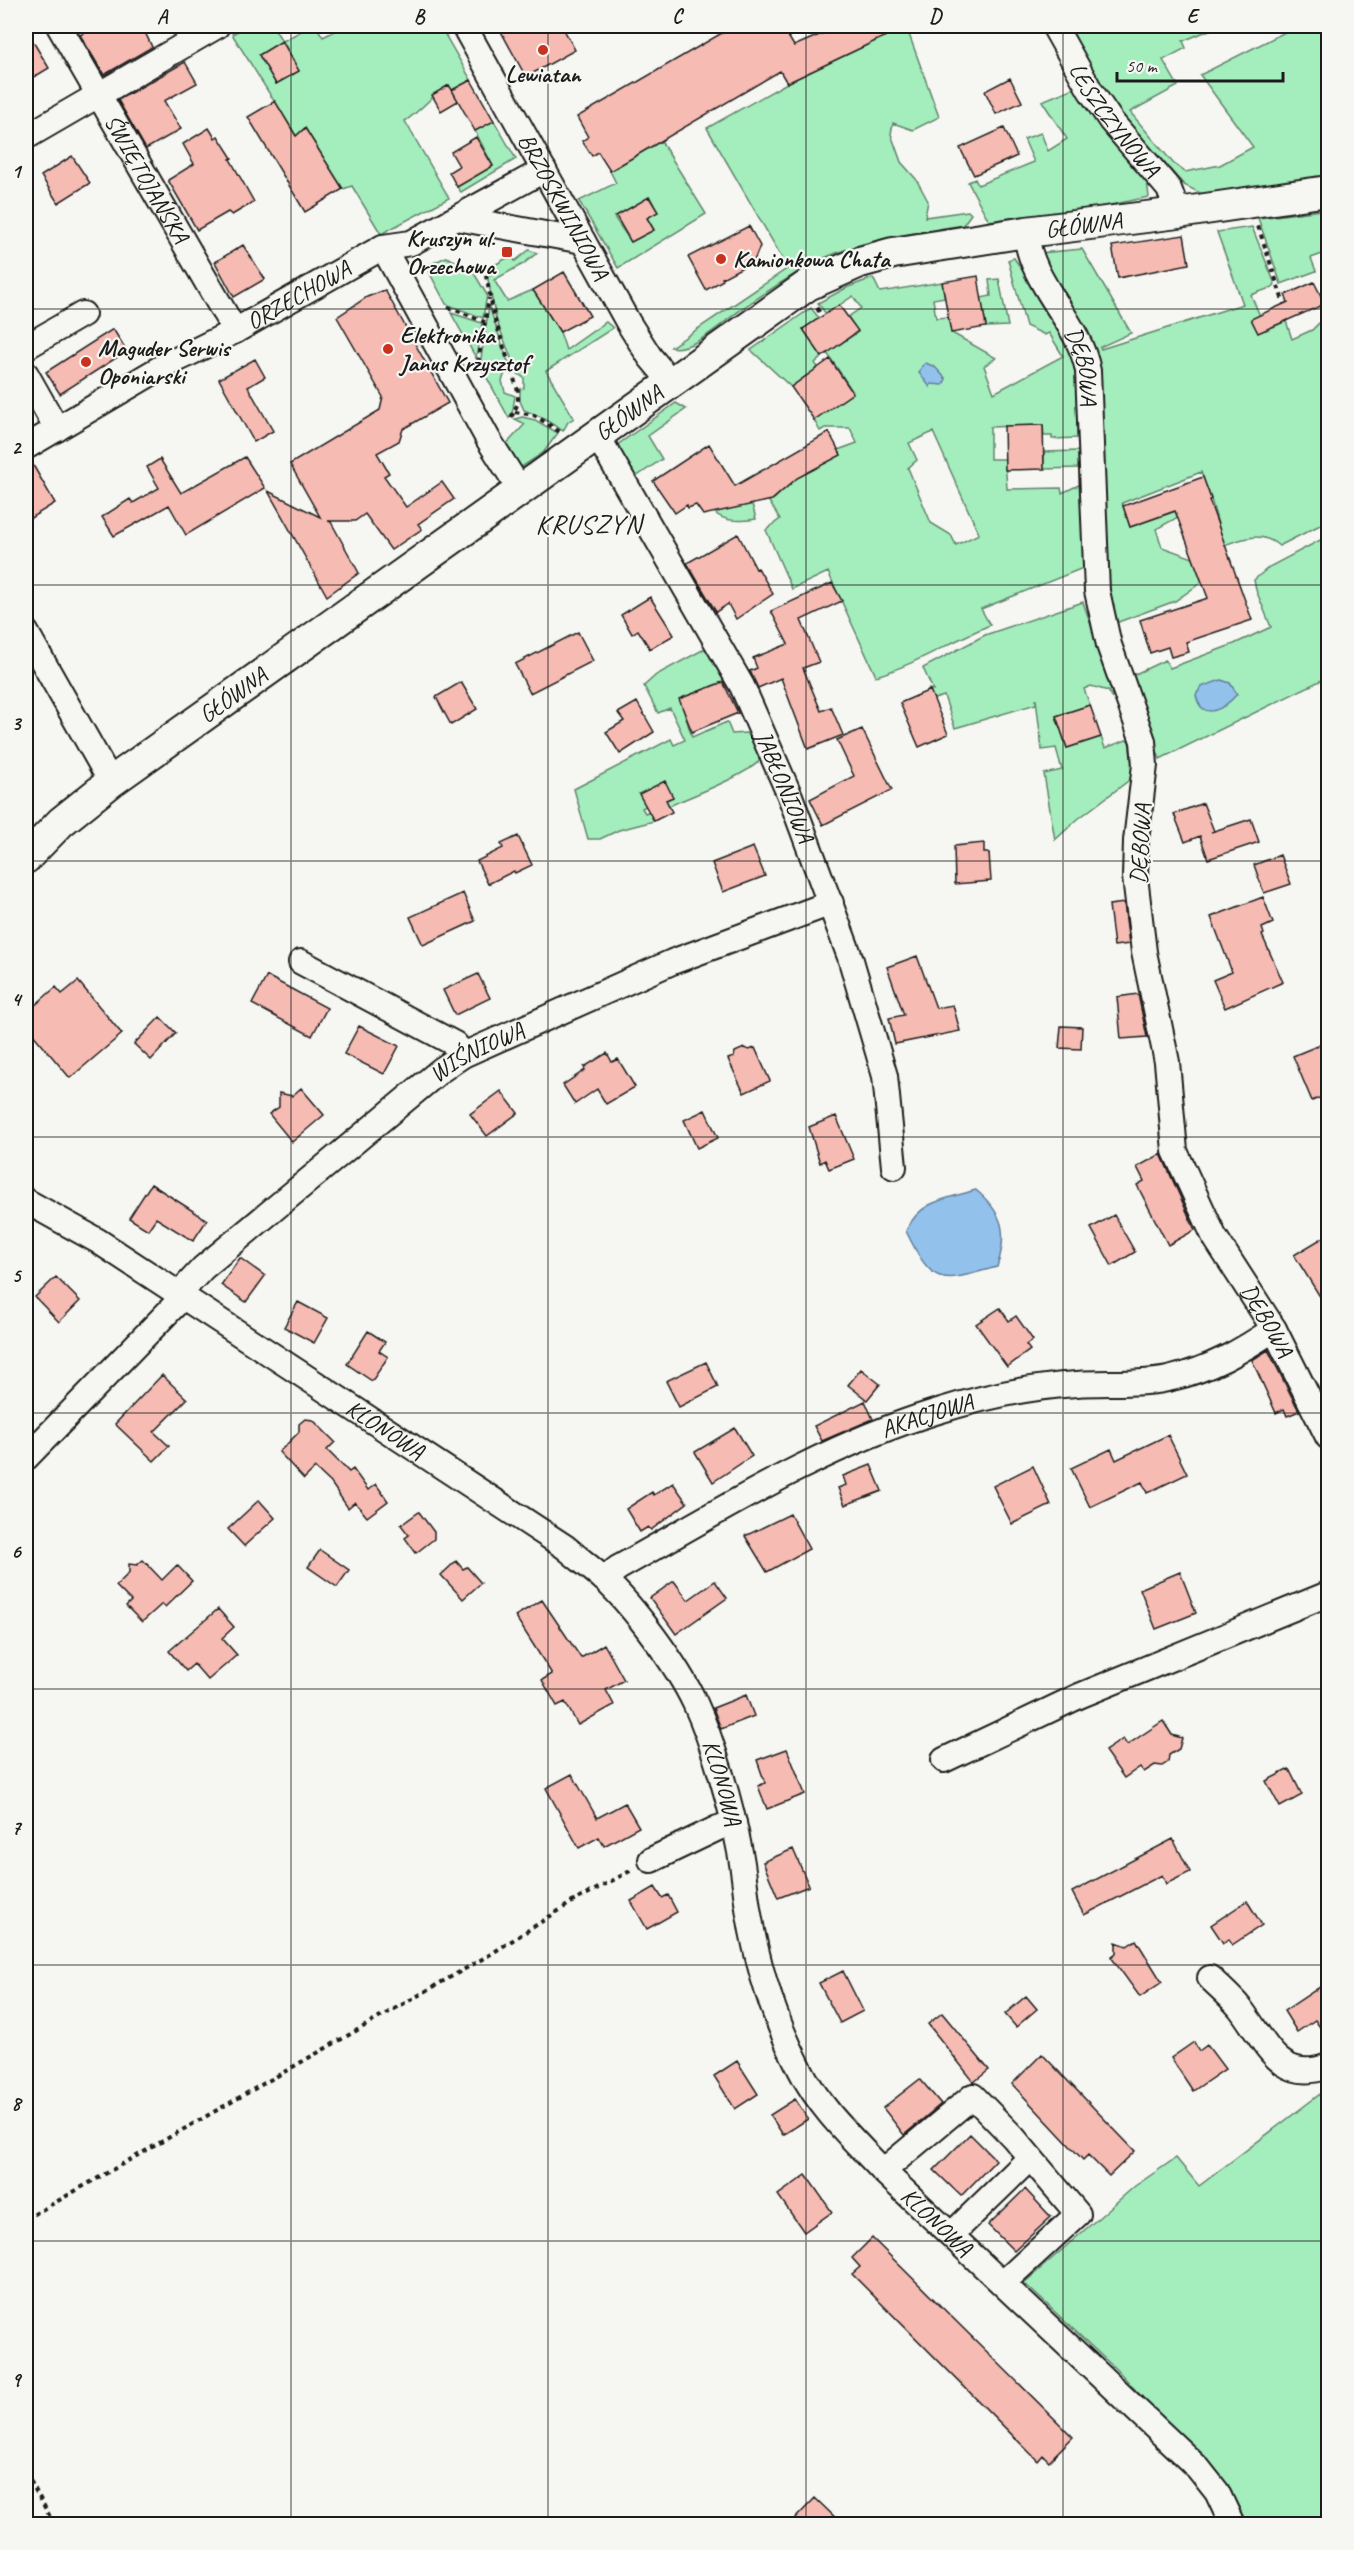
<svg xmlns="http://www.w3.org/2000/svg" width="1354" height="2550" viewBox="0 0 1354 2550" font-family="Caveat,sans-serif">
	<rect width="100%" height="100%" fill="#f6f6f2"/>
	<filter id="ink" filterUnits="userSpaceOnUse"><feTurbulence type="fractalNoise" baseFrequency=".0167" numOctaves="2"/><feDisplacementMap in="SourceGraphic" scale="12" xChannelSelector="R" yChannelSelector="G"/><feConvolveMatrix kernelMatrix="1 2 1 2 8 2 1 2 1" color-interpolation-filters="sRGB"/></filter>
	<g filter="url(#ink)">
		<path fill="#a4edbc" stroke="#60846c" stroke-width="1.5" fill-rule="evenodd" d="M248 26H273L282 41 259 55 276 84 299 71 283 41 310 26H316L323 37 337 30 336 26H440L471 80 452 90 449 85C430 96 422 110 405 121L449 198 381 234 352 186 343 189 305 128 296 136 232 34Z
			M906 26 939 117 913 130 893 123 891 134 901 162 916 179 928 201 925 217 968 211 971 214 963 225C916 233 867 239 824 258 798 270 773 288 749 304 729 316 695 353 671 347L788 268 707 128 787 83Z
			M1066 26H1219L1183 41 1186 48 1163 60 1178 86 1130 112 1173 163 1185 172 1220 165 1253 147 1200 75 1297 26H1328V178L1204 195 1184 185 1110 102Z
			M1074 88 1147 181 1149 197 1105 206 989 221 968 182 975 179 978 185 1034 162 1024 139 1041 133 1048 151 1067 139 1042 101Z
			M493 119 516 159 461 192 457 187 493 166 475 131Z
			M661 141 706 214 618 268 579 201 616 183 610 171ZM650 197 657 211 647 218 654 230 631 242 614 217Z
			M1322 210H1328V252L1311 258 1316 271 1281 284 1258 218Z
			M1252 227 1275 284 1273 287 1251 295 1266 330 1286 321 1292 339 1312 330 1328 314V521L1279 546C1262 531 1244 538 1224 545L1211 499 1156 529 1162 547 1193 558 1202 582 1175 601 1113 624 1105 572 1093 363 1040 253 1082 249 1131 333 1100 347 1101 349 1243 304 1217 232ZM1201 472 1211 499 1130 527 1122 503Z
			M529 250 537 253 523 264 494 280 507 301 533 290 560 332 566 350 606 322 613 328 546 371 574 418 568 422 563 431 541 417 524 410 520 401V389L524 388V378L517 373 496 319 487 275H491V267L512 255 515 261Z
			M446 257 471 268 487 295 483 318 446 304 426 266Z
			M1014 258 1076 349 1077 438 1052 439V436H1044L1043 425 990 427V459H1005L1007 489 1061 488 1062 493 1081 484 1088 566 981 609 990 625C951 641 917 664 876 676L828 572 792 589 766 530 780 519 768 500 774 499 797 478 841 455 838 450 857 443 850 428H825L820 431 814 420 806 376 791 387 751 350 811 308 819 318 803 329 822 357 815 363 840 401 853 392 827 353 858 332 848 317 861 308 853 296 826 314 818 303 848 287 873 278 880 292 942 282 945 297 933 299 936 318 949 317 952 333 996 358 984 366 994 393 1063 356 1049 333 1045 335 1026 326 1008 260ZM933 432 979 534 956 545 951 535 931 523 908 468 917 460 909 443Z
			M999 279 1008 326 986 327 981 298 991 296 989 280Z
			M489 306 511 370 505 373 502 381 505 392 515 396 512 414 509 418 480 365Z
			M451 313 482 323 476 358Z
			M676 403 686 409 648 436 662 459 633 479 613 448Z
			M522 417 535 420 558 433 543 453 520 468 502 449 525 424 515 419Z
			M1078 451V468L1044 469V452Z
			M752 504 756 519C742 521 725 523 714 512Z
			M1328 536V677L1160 759 1129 677 1165 660 1170 668 1234 644 1271 627 1256 590 1254 580 1269 567Z
			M1083 602 1119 706 1108 691 1091 686 1084 689 1090 705 1056 716 1067 748 1101 737 1105 748 1129 739 1133 775 1132 778 1078 819 1055 840 1044 774 1062 770 1056 748 1042 750 1036 699V704L955 728 944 696 934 699 929 689 933 690 923 668 985 635Z
			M708 647 730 679 680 699 692 737 727 722 732 734 746 733 753 739 762 758C749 775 691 796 669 806L666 800 672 797 640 794 646 806 642 808 645 813 650 811 654 821 619 830 600 839H588L574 789 671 739 674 745 685 740 670 708 658 713 644 686 656 675Z
			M1328 2088V2524H1239L1223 2487 1122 2375 1024 2283 1135 2186 1176 2158 1199 2186Z"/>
		<path fill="#92c1ec" stroke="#637f99" stroke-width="1.5" d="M926 363 935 367 946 379 943 385 931 384 930 387 919 373 922 366Z
			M1221 680 1230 683 1237 694C1224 709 1202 723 1196 695L1201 687Z
			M976 1190C1004 1214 1008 1233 997 1267 941 1282 934 1289 906 1231 920 1200 946 1199 976 1190Z"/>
		<path fill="#f6bbb2" stroke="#1c1c1c" stroke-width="1.5" d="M96 26H142L152 47 104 75 80 35Z
			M498 26H562L575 50 526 77Z
			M734 26H782L794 46 840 26H907L787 83 780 71 610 171 598 152 592 156 582 141 588 137 577 117Z
			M26 30 49 68 26 82Z
			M282 41 299 71 276 84 259 55Z
			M185 62 197 83 164 101 181 129 146 149 118 100Z
			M1010 78 1022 102 996 114 985 91Z
			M471 80 494 121 475 131 452 90Z
			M449 85 458 101 441 111 432 95Z
			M275 101 296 136 305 128 343 189 305 212 248 117Z
			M209 128 215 138 218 136 232 158 230 159 254 202 232 215 228 212 197 230 168 180 194 164 183 144Z
			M1004 128 1017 156 974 175 960 148Z
			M476 137 493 166 457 187 449 172 459 166 451 152Z
			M72 156 90 183 58 203 41 176Z
			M649 197 658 212 647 218 654 230 631 242 616 216Z
			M749 226 760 246 754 261 722 278 723 280 706 290 688 257Z
			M1184 235 1189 264 1118 278 1112 246Z
			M243 245 265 279 234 297 215 262Z
			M564 272 590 316 560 332 533 290Z
			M978 276 986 327 951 333 942 282Z
			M1314 282 1325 304 1258 333 1251 319 1288 302 1285 295Z
			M385 290 448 403 403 429 399 441 377 453 389 473 384 476 406 507 442 482 454 499 418 524 422 529 391 550 365 514 355 521H328L331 522 359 573 327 596 268 491 320 517 290 464 380 410 383 397 337 317 367 297Z
			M839 305 858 331 822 357 803 329Z
			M113 329 127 351 60 394 46 372Z
			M255 359 265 377 248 387 273 431 254 442 219 379Z
			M830 359 853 393 814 420 791 387Z
			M1043 425 1044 469 1005 470 1004 426Z
			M829 432 841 455 797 478 772 500 703 515 696 505 688 508 687 505 675 513 653 481 709 444 735 486Z
			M245 457 265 488 186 535 169 505 114 536 102 517 130 499 133 503 159 488 147 467 160 459 181 493Z
			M30 460 55 503 26 521V461Z
			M1203 477 1211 499 1209 500 1252 620 1186 642 1189 652 1171 657 1168 647 1150 653 1140 620 1208 598 1175 511 1130 527 1123 506Z
			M738 534 756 569 758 568 773 594 736 619 728 604 716 612 687 563Z
			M832 583 842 601 801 620 819 662 803 668 821 711 831 707 843 735 808 749 781 678 758 688 750 671 757 668 753 658 788 644 771 611Z
			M650 597 674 635 650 649 638 630 632 634 621 615Z
			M578 632 593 661 530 693 515 664Z
			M461 682 477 709 451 725 436 697Z
			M723 682 738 713 692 732 679 699Z
			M930 690 948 734 919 747 900 703Z
			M637 702 654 732 620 754 606 732 624 721 618 713Z
			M1090 705 1101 737 1067 748 1056 716Z
			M862 729 892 790 823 825 810 799 854 776 837 740Z
			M665 781 673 797 666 800 672 812 654 821 639 794Z
			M1203 803 1214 831 1211 832 1251 819 1259 842 1208 859 1200 836 1185 842 1174 814Z
			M518 836 532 865 515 873 514 871 488 884 477 861 503 848 501 844Z
			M984 843V853H989L991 881 955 884 954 846Z
			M753 847 765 876 723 892 712 863Z
			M1280 855 1291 884 1264 893 1254 865Z
			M463 893 475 921 423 945 410 917Z
			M1263 897 1273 923 1262 928 1264 934 1262 935 1283 982 1225 1008 1213 980 1232 972 1211 917Z
			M1124 903 1129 944 1114 946 1109 905Z
			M917 956 936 1008 953 1005 960 1031 895 1044 889 1018 904 1015 887 967Z
			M478 974 490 998 455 1015 443 990Z
			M267 976 327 1008 312 1036 252 1004Z
			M78 981 122 1034 70 1078 26 1026V1013L56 987 62 994Z
			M1138 994 1147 1037 1121 1039 1117 997Z
			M160 1017 176 1033 151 1060 134 1044Z
			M359 1026 399 1046 384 1074 344 1054Z
			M1061 1026 1082 1027 1081 1049 1059 1048Z
			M1329 1041V1094L1312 1101 1293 1056Z
			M744 1048 749 1050 755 1048 770 1081 744 1093 728 1059 734 1057 735 1052Z
			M607 1053 612 1062 618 1059 635 1087 606 1104 597 1089 575 1104 563 1085 585 1070 584 1067Z
			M301 1088 324 1115 292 1142 269 1114 279 1107V1093L292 1096Z
			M501 1091 518 1113 487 1136 470 1114Z
			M705 1110 718 1138 697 1148 684 1120Z
			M836 1116 854 1159 829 1169 825 1160 820 1163 809 1127Z
			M1161 1154 1195 1230 1168 1245 1137 1185 1144 1181 1137 1167Z
			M151 1184 207 1220 193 1241 156 1218 148 1230 129 1218Z
			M1114 1215 1135 1252 1112 1266 1091 1228Z
			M1329 1234V1311L1294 1255Z
			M240 1258 265 1276 246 1302 221 1285Z
			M56 1277 80 1301 59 1322 35 1297Z
			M298 1302 328 1318 314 1343 284 1327Z
			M1000 1308 1009 1321 1016 1316 1033 1340 1026 1345 1030 1350 1007 1367 976 1324Z
			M368 1331 385 1342 379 1351 388 1357 372 1381 347 1364Z
			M1268 1350 1299 1411 1287 1416 1284 1409 1276 1413 1252 1360Z
			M706 1362 718 1387 679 1407 666 1381Z
			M861 1369 880 1384 867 1400 848 1385Z
			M162 1375 187 1399 154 1432 169 1446 154 1461 115 1424Z
			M865 1401 873 1419 822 1441 814 1426Z
			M305 1419 313 1420 335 1442 327 1450 349 1472 353 1469 368 1490 376 1484 388 1501 367 1517 355 1502 348 1508 331 1483 315 1468 304 1479 279 1452 299 1432V1424Z
			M735 1428 752 1456 713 1482 695 1452Z
			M1168 1435 1187 1474 1147 1493 1142 1482 1090 1507 1071 1468 1111 1449 1116 1460Z
			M871 1465 882 1491 845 1505 838 1488 846 1485 843 1476Z
			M1033 1466 1051 1505 1012 1524 993 1486Z
			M673 1483 687 1503 651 1530 648 1527 640 1532 626 1509 652 1492 654 1495Z
			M259 1500 275 1518 244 1546 228 1529Z
			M419 1512 434 1532V1539L416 1553 405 1538 409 1535 401 1525Z
			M790 1514 809 1549 767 1572 745 1536Z
			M320 1550 349 1570 337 1587 308 1567Z
			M143 1560 162 1580 177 1565 192 1581 165 1607 162 1604 142 1622 126 1606 131 1601 116 1586 129 1573V1564L137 1565Z
			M456 1561 463 1569 467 1567 481 1583 463 1599 441 1575Z
			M1180 1572 1196 1613 1156 1629 1140 1589Z
			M674 1581 688 1600 715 1581 727 1598 676 1634 650 1598Z
			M542 1600 581 1658 604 1644 624 1680 606 1690 614 1705 578 1725 565 1702 557 1706 542 1680 552 1674 515 1616Z
			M218 1609 234 1627 222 1638 237 1655 208 1680 194 1664 186 1671 169 1651Z
			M746 1695 754 1716 721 1729 713 1708Z
			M1163 1721 1172 1735 1182 1738 1179 1749 1169 1755 1168 1762 1162 1766 1155 1765 1144 1772 1140 1767 1124 1778 1105 1751 1123 1739 1127 1745Z
			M787 1749 805 1794 767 1809 758 1786 765 1783 757 1760Z
			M1289 1769 1302 1795 1280 1807 1266 1781Z
			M572 1774 597 1818 625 1803 639 1827 604 1846 599 1837 579 1848 546 1788Z
			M1173 1839 1190 1872 1166 1884 1162 1875 1084 1915 1072 1892Z
			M793 1849 809 1886 778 1898 763 1862Z
			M655 1887 662 1898 668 1895 677 1912 647 1929 631 1901Z
			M1247 1901 1262 1925 1232 1945 1229 1939 1223 1943 1211 1925Z
			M1136 1940 1162 1982 1140 1997 1111 1957 1116 1953V1942L1127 1946Z
			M843 1971 863 2011 840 2023 819 1983Z
			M1329 1981V2040L1315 2020 1297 2032 1284 2011Z
			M1026 1996 1037 2009 1016 2027 1005 2014Z
			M942 2013 989 2070 974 2082 928 2024Z
			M1194 2042 1199 2051 1207 2045 1225 2069 1193 2091 1171 2058Z
			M1042 2054 1135 2151 1109 2176 1088 2155 1083 2160 1012 2084Z
			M737 2061 758 2094 735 2109 714 2076Z
			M920 2079 941 2104 904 2135 883 2108Z
			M795 2099 808 2119 783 2135 770 2115Z
			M970 2134 996 2160 961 2196 934 2170Z
			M806 2175 832 2212 804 2232 778 2195Z
			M1025 2189 1051 2217 1014 2251 988 2225Z
			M872 2238 1073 2437 1049 2461 1043 2455 1038 2461 852 2274 860 2267 852 2258Z
			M815 2498 842 2524H790Z"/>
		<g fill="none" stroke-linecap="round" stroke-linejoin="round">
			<g stroke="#1c1c1c" stroke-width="28">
				<g id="minor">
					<path id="s1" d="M59 26 235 331"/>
					<path id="s2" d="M464 26 629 324 650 357 671 382"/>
					<path id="s3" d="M1054 26 1090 90 1111 121 1169 189 1178 213"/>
					<path d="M26 137 217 26"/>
					<path d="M457 218 583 241"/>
					<path id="s4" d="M1026 232C1030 285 1079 320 1088 371L1097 591 1109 645 1143 741 1145 765 1136 841 1135 877 1144 952 1167 1062 1175 1151 1214 1236 1274 1329 1328 1437"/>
					<path d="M383 247 488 439 521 491"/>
					<path d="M26 347 83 314"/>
					<path d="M26 374 57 429"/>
					<path id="s5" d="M597 435 742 686 790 796 850 957 885 1076 894 1167"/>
					<path id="s6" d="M26 447 162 367 235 331 383 247 411 243 544 170"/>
					<path d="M26 632 111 782"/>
					<path d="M301 962 455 1044 463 1055"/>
					<path id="s7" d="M26 1201 98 1241 565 1547C578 1558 591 1568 604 1579 635 1608 677 1665 695 1703 713 1742 731 1805 739 1847 744 1869 745 1892 749 1914 758 1969 775 2021 800 2069 820 2109 853 2139 883 2171L1198 2468 1217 2492 1232 2524"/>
					<path id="s8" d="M26 1458 174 1306 189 1283 203 1268 441 1070 463 1055 672 962 831 903"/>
					<path id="s9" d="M604 1579 618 1568C720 1511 823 1446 935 1412 982 1397 1028 1387 1077 1384 1105 1382 1147 1385 1172 1378 1210 1369 1242 1351 1274 1329"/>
					<path d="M944 1760 1079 1696 1328 1594"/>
					<path d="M651 1860 718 1828 734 1823"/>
					<path d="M1210 1978C1220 1988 1231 1997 1240 2008 1265 2040 1279 2085 1328 2066"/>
					<path d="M883 2171 973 2096 1013 2137 1078 2214 1003 2283"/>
					<path d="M952 2234 1030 2158"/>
				</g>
			</g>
			<g stroke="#1c1c1c" stroke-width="34">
				<g id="major">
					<path id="s10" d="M26 858 61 822 111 782 808 285 860 262 893 253 1026 232 1178 213 1328 191"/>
				</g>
			</g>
			<path stroke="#1c1c1c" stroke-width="4" stroke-dasharray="4.5 4.5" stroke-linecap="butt" d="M1258 226 1284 304
				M484 266 495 320 518 391V403L510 420
				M448 307 485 322
				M817 308 822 316
				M478 362 489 298
				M515 412 534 415 560 432
				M26 2219 491 1954 574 1901 632 1870
				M26 2473 54 2524"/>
			<use href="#minor" stroke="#f6f6f2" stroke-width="24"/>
			<use href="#major" stroke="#f6f6f2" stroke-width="30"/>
		</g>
	</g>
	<path fill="none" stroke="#1c1c1c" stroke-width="1.5" stroke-opacity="0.55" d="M291 26V2524M548 26V2524M806 26V2524M1063 26V2524M26 309H1328M26 585H1328M26 861H1328M26 1137H1328M26 1413H1328M26 1689H1328M26 1965H1328M26 2241H1328"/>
	<g fill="#c8321e" stroke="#f6f6f2" stroke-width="2">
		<circle cx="543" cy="50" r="6"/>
		<rect x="501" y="246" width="12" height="12" rx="3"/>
		<circle cx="721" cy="259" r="6"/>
		<circle cx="388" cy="349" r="6"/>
		<circle cx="86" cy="362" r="6"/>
	</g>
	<g text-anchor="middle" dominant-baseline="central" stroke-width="4.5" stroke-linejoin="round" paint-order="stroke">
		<g font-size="24" font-weight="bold" fill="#1c1c1c" stroke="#f6f6f2" text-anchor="start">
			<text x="543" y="74" text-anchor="middle">Lewiatan</text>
			<text x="495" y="238" text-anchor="end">Kruszyn ul.<tspan x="495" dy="28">Orzechowa</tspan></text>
			<text x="733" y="259">Kamionkowa Chata</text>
			<text x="400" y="335">Elektronika<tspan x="400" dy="28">Janus Krzysztof</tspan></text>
			<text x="98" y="348">Maguder Serwis<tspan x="98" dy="28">Oponiarski</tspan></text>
		</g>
		<g font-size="24" fill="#1c1c1c" stroke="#f6f6f2">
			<text stroke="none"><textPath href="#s3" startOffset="112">LESZCZYNOWA</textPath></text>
			<text stroke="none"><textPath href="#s1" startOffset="176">ŚWIĘTOJAŃSKA</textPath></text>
			<text stroke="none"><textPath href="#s2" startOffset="206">BRZOSKWINIOWA</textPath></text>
			<text stroke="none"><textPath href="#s10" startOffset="1254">GŁÓWNA</textPath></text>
			<text stroke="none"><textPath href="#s6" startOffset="312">ORZECHOWA</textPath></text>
			<text stroke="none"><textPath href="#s4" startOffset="148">DĘBOWA</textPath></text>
			<text stroke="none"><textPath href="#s10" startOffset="750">GŁÓWNA</textPath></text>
			<text stroke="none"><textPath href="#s10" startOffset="264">GŁÓWNA</textPath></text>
			<text stroke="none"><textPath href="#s5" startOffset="399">JABŁONIOWA</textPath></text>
			<text transform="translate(1140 844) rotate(-87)">DĘBOWA</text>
			<text stroke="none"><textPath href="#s8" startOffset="610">WIŚNIOWA</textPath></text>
			<text stroke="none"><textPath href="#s4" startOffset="1138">DĘBOWA</textPath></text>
			<text stroke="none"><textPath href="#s9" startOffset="363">AKACJOWA</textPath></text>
			<text stroke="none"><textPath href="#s7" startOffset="426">KLONOWA</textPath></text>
			<text stroke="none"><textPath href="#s7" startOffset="930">KLONOWA</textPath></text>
			<text stroke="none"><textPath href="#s7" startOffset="1434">KLONOWA</textPath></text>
		</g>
		<g font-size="27" letter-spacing="1.5" fill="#1c1c1c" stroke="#f6f6f2">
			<text x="589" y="524">KRUSZYN</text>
		</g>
	</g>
	<rect width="1354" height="2550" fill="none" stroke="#f6f6f2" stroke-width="66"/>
	<path d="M1117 72v9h166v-9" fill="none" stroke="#1c1c1c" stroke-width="3"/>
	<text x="1126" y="72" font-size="18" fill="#1c1c1c" stroke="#f6f6f2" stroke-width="4.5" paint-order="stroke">50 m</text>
	<rect x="33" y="33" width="1288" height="2484" fill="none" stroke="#1c1c1c" stroke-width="2"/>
	<g font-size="20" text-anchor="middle" font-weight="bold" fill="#1c1c1c">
		<text x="162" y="23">A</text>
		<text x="419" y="23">B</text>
		<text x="677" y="23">C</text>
		<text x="935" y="23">D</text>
		<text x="1192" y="23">E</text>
		<text x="16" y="178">1</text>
		<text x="16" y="454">2</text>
		<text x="16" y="730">3</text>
		<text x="16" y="1006">4</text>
		<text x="16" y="1282">5</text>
		<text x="16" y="1558">6</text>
		<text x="16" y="1834">7</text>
		<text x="16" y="2110">8</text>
		<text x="16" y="2386">9</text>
	</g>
</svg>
